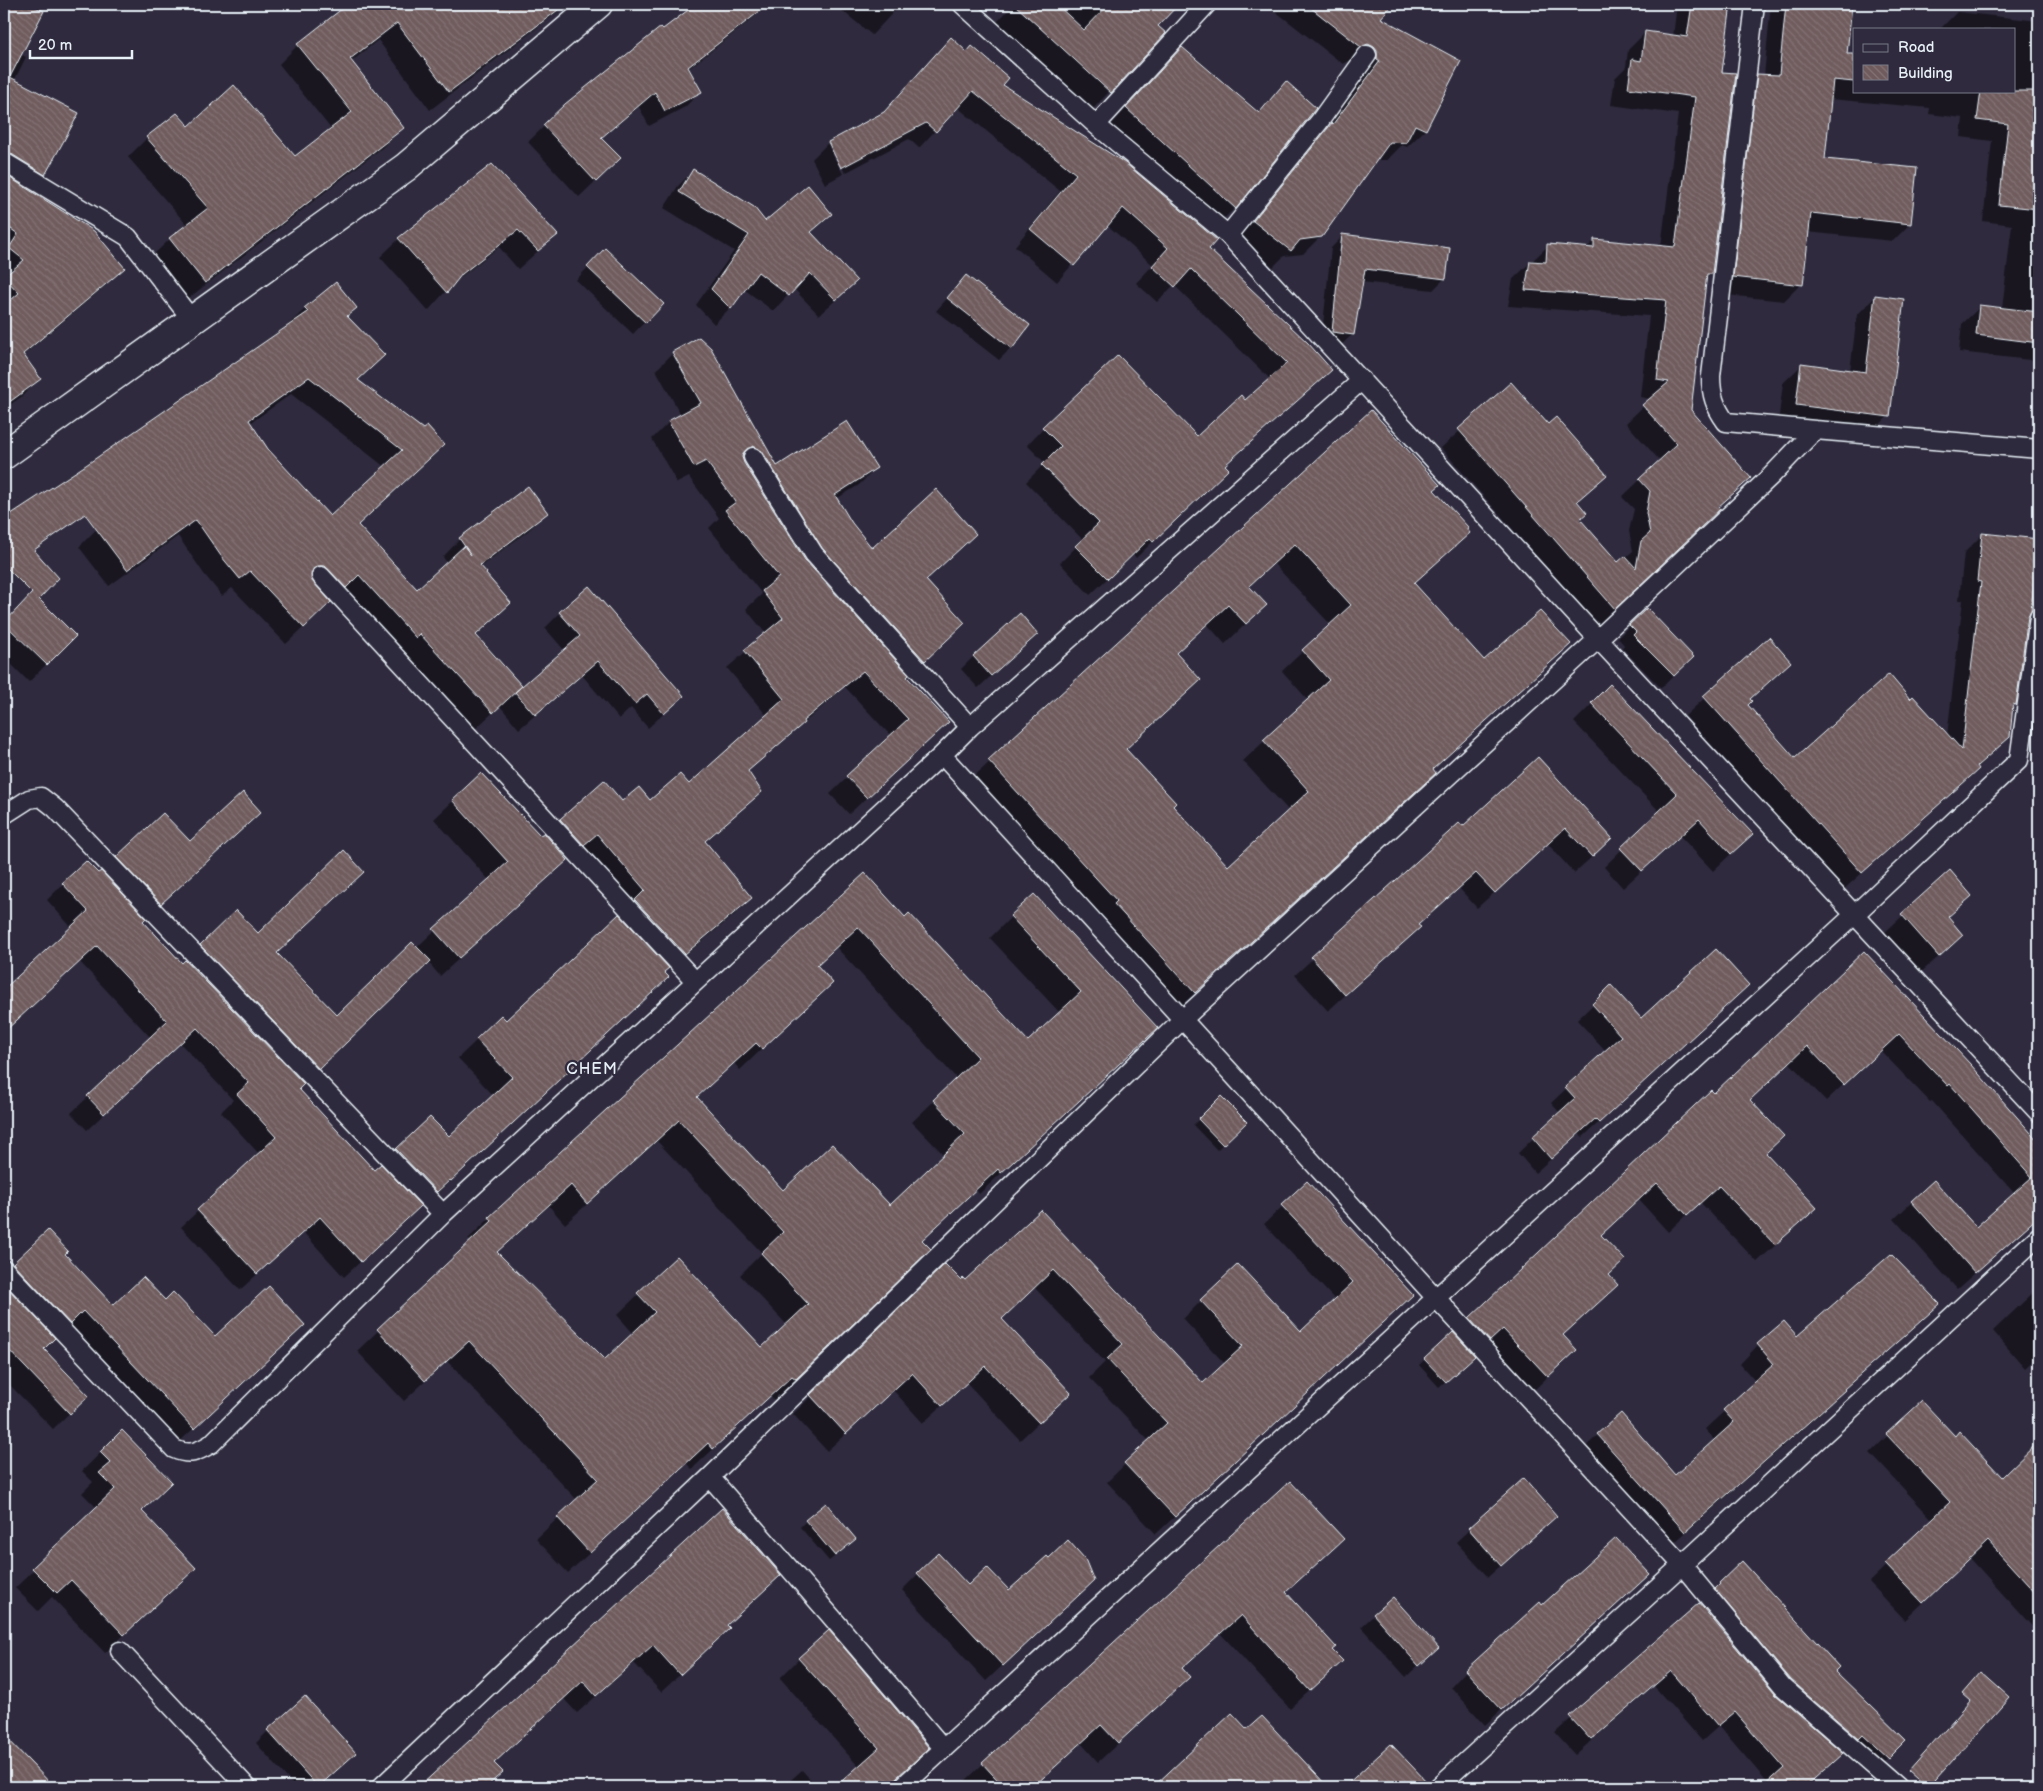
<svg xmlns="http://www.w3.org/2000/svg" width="2043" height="1791" viewBox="0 0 2043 1791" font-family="'Balsamiq Sans',sans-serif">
	<defs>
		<pattern id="building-back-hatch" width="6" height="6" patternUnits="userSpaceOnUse" patternTransform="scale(1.25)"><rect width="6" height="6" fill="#6f5b5d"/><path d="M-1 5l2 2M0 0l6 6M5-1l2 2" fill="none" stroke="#847375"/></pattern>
	</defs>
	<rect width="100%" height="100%" fill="#2f2a3d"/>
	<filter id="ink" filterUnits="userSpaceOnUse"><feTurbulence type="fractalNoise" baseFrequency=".02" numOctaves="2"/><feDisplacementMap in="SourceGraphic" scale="10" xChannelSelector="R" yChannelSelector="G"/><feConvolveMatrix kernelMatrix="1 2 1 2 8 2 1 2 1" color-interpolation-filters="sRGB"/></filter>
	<g filter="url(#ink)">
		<path fill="#0007" fill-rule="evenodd" d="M4 4H27L42 12 20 54 26 57 14 81 44 174 27 191 123 268 105 286 22 356 39 379 21 397 4 409V279L5 278 4 276Z
			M350 4H568L430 110 378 40 351 62 402 128 383 147 185 301 151 257 170 239 187 225 128 157 147 138 177 114 189 128 295 157 331 129 279 64 298 45Z
			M698 4H767L753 18 688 69 700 92 685 107 649 126 639 107 600 139 603 174 579 197 528 142 566 105Z
			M834 4H901L872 35Z
			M1014 4H1170L1173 8 1156 26 1164 33 1092 110 997 22Z
			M1266 4H1391L1380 19 1459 62 1425 130 1407 147 1402 145 1387 160H1376L1321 236 1303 254 1284 256 1273 267 1236 240 1322 134 1363 79 1360 77 1356 64 1349 61 1343 64Z
			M1677 4H1730L1721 73 1711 274 1705 280 1690 410 1749 478 1717 508 1702 526 1597 625 1441 448 1511 384 1548 426 1605 475 1576 502 1579 519 1618 564 1633 551 1629 531 1634 509 1622 497 1660 461 1626 423 1651 399 1640 397 1649 316 1508 306 1513 279 1548 246 1586 249 1595 240 1661 247 1678 114 1611 105 1615 78 1626 67 1628 50 1645 33 1673 37Z
			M1771 4H1850L1845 55 1854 56V91H2014V29H1940L1957 12 2039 21V361L1959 352 1962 324 1980 307 2002 309 2012 225 1983 221 1992 141 1961 137 1963 118 1929 114 1930 108 1830 99 1823 160 1910 224 1893 241 1807 232 1801 284 1784 301 1717 294 1741 92 1758 75 1764 76Z
			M951 39 1001 85 1207 249 1314 386 1224 466 1211 485 1136 558 1133 554 1090 595 1060 563 1083 540 1026 482 1045 463 1027 445 1043 428 1197 438 1245 402 1270 379 1174 285 1157 302 1136 283 1153 265 1107 225 1057 282 1015 246 1060 191 957 107 919 148 909 139 845 173 832 147H829L843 174 825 184 812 159 828 143 881 115Z
			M1164 67 1258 113 1286 83 1235 208 1216 226 1109 127Z
			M492 166 556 235 518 269 499 247 453 283 428 311 380 257 399 239Z
			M693 171 765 223 830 214 810 234 839 297 819 315 794 289 773 311 744 289 730 308 714 324 696 305 734 251 664 208 678 186Z
			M1343 236 1445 278 1433 290 1361 282 1353 334 1340 346 1321 344 1331 248Z
			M593 262 662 304 633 334 576 280Z
			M966 277 1011 348 999 360 936 311Z
			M336 284 355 308 347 317 357 381 423 431 357 526 417 591 447 563 443 557 460 539 546 513 529 530 480 567 475 636 514 695 565 651 545 628 560 613 683 696 648 728 631 708 619 719 582 675 519 729 500 706 474 730 341 592 286 644 232 588 222 596 204 574 178 536 109 586 79 547 115 510 103 495 4 563V521L87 466 287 326 305 309ZM291 394 385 467 330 518 267 449 249 424Z
			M1876 296 1888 416 1870 435 1778 424 1783 383 1802 365 1850 371 1857 315Z
			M699 338 777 467 876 468 859 485 836 499 851 524 872 550 925 581 947 640 906 678 948 722 849 814 830 794 891 736 845 687 747 772 760 792 704 843 751 898 734 915 667 970 666 969 648 996 431 1199 430 1198 417 1209 344 1277 303 1232 240 1290 181 1227 259 1154 221 1112 233 1100 180 1043 87 1130 71 1113 151 1038 79 961 4 1031V991L72 928 47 900 63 884 141 921 182 965 236 912 258 935 363 872 276 954 337 1016 416 948 489 880 434 819 453 801 540 837 544 836 604 782 622 803 650 802 688 786 767 716 727 668 766 634 746 609 762 594 709 528 719 518 689 477 677 483 652 439 669 422 681 415 656 370 673 353ZM773 472H776L827 552 825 554ZM579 850 629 908 506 1021 477 1040 458 1058 494 1096 449 1138 430 1119 374 1172 297 1089 428 962 440 976Z
			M1371 412 1448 553 1413 584 1484 662 1569 644 1432 770 1434 773 1414 793 1174 1012 969 781ZM1274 564 1331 625 1282 671 1308 700 1243 761 1289 811 1228 867 1171 806 1125 750 1200 680 1175 654 1207 624 1225 644 1265 605 1248 587Z
			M1983 534 2039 540V733L2026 680 2031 632 2021 624 2009 736 1958 787 1843 890 1685 716 1769 639 1746 705 1795 760 1910 700 1947 736 1963 600H1959L1964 553Z
			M32 595 74 636 29 682 4 657V623Z
			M1630 625 1693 657 1661 688 1622 648 1624 645 1618 638Z
			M1037 634 978 688 961 669 973 657Z
			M1610 686 1734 851 1713 871 1680 836 1623 888 1604 867 1660 812 1574 722Z
			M1538 759 1594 855 1574 873 1548 844 1477 908 1459 888 1417 926 1402 943 1328 1011 1295 975 1459 824 1463 828Z
			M247 824 148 915 105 870 117 857 190 843Z
			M1950 872 1970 895 1947 918 1943 953 1919 974 1883 934Z
			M864 875 1028 1043 1060 1013 990 938 1011 917 1157 1028 979 1194 976 1189 921 1240 908 1270 774 1400 770 1396 692 1469 686 1463 568 1573 536 1539 577 1500 447 1361 404 1401 357 1351 471 1242 468 1239 490 1218ZM836 947 957 1079 912 1122 944 1155 889 1206 783 1192 696 1098 734 1063 740 1070 831 983 816 966ZM657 1141 762 1253 740 1275 787 1325 762 1349 677 1257 617 1315 634 1334 605 1361 496 1253 549 1206 565 1224Z
			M1864 953 1970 1066 2039 1143V1216L1957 1289 1894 1219 1912 1202 1976 1228 2015 1194 1932 1101 1930 1102 1880 1050 1826 1101 1789 1062 1749 1100 1783 1136 1765 1154 1816 1208 1798 1225 1757 1262 1700 1202 1668 1232 1639 1200 1600 1235 1607 1276 1562 1336 1558 1367 1530 1394 1484 1346 1439 1387 1419 1365 1711 1092 1714 1094Z
			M1611 987 1641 1020 1732 1000 1583 1137 1579 1134 1535 1173 1518 1153 1560 1113 1551 1103 1606 1051 1577 1020Z
			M1221 1098 1245 1122 1217 1150 1193 1125Z
			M4 1158 10 1165 4 1171Z
			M1307 1183 1393 1313 1156 1534 1107 1482 1149 1441 1089 1378 1105 1362 1034 1287 1001 1319 1051 1411 1020 1440 967 1383 923 1423 893 1390 827 1451 793 1414 945 1266 961 1281 965 1282 1041 1212 1203 1384 1225 1364 1183 1319 1201 1301 1301 1333 1336 1301 1264 1224Z
			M48 1231 64 1254 113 1306 165 1302 215 1338 287 1341 176 1445 66 1327 42 1350 87 1396 53 1429 4 1379V1273Z
			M2039 1287V1355L2025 1368 1993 1331Z
			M1938 1304 1843 1390 1825 1409 1666 1550 1579 1453 1598 1435 1675 1476 1715 1441 1705 1429 1756 1382 1740 1364 1758 1345 1797 1338Z
			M1922 1402 1955 1438 2002 1478 2027 1454 2039 1467V1634L1970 1558 1905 1620 1869 1582 1933 1520 1870 1453Z
			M122 1432 141 1511 195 1568 105 1653 52 1597 38 1611 15 1588 97 1508 82 1493 93 1482 82 1471Z
			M1523 1480 1543 1528 1488 1577 1456 1542Z
			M1290 1482 1285 1593 1331 1650 1321 1680 1290 1709 1220 1633 1181 1669 1169 1696 1098 1762 1081 1743 1033 1787H965L966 1786 963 1783 983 1764Z
			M722 1509 780 1575 726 1626 710 1647 661 1692 634 1663 577 1713 563 1698 493 1763 501 1772 486 1787H421Z
			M806 1521 849 1545 829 1561 800 1527Z
			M918 1574 967 1587 1076 1597 986 1681 902 1590Z
			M1649 1574 1485 1725 1451 1687 1466 1671 1542 1607Z
			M1720 1584 1833 1671 1904 1740 1874 1769 1708 1596Z
			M1393 1598 1437 1648 1406 1677 1361 1627Z
			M1699 1604 1774 1695 1841 1753 1805 1787H1765L1769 1784 1719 1726 1702 1741 1654 1686 1575 1755 1555 1733Z
			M799 1659 927 1748 886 1787H837L859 1767 780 1678Z
			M1232 1715 1247 1731 1261 1717 1327 1787H1155Z
			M268 1731 342 1765 318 1787H295L256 1743Z
			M4 1737 42 1777 31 1787H4Z
			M1391 1746 1420 1777 1410 1787H1346Z
			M802 1770 817 1787H783Z"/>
		<path fill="url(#building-back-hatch)" stroke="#e8f1f8" fill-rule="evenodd" d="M4 4H29L44 11 10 77 79 113 45 175 10 153 4 151Z
			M348 4H566L449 92 397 23 350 59 404 128 205 283 169 238 208 208 146 137 177 113 189 126 234 85 295 156 352 112 297 44Z
			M696 4H769L688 67 702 92 665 111 655 92 601 138 621 158 596 182 543 125 565 104 661 27 663 29Z
			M1014 4H1056L1084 30 1109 4H1179L1158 26 1166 33 1111 93Z
			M1306 4H1393L1381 18 1461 61 1426 130 1415 125 1406 143 1390 142 1322 237 1300 240 1291 251 1253 221 1332 123 1333 124 1380 61 1377 59V51L1374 47 1368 44 1361 47Z
			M1692 4H1731L1722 72 1736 73 1712 274H1707L1691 410 1751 478 1718 507 1720 509 1615 609 1458 429 1511 382 1548 424 1556 417 1607 475 1577 501 1587 513 1580 519 1618 562 1625 556 1636 568 1641 541 1650 533 1646 513 1650 491 1639 479 1677 444 1642 405 1669 382 1657 380 1666 300 1525 290 1530 261 1546 262 1547 244 1594 248V239L1675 247 1695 97 1628 88 1632 59 1641 61 1645 31 1687 37Z
			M1786 4H1852L1847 54H1854V82L1833 80 1825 159 1917 168 1911 224 1811 213 1803 285 1733 277 1757 74 1779 75Z
			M951 37 967 52 972 46 1009 78 1003 85 1125 163 1217 240 1209 249 1308 343 1332 370 1225 465 1229 469 1153 542 1150 538 1108 579 1075 546 1099 523 1042 465 1061 446 1042 427 1118 355 1197 436 1241 395 1245 400 1287 363 1191 269 1175 287 1152 266 1168 248 1123 208 1074 266 1030 229 1076 174 973 91 936 132 926 123 841 168 828 142 884 112Z
			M1182 47 1259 113 1286 81 1316 108 1236 209 1126 108Z
			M1981 91H2039V209L1999 205 2008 124 1977 120Z
			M492 164 558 235 538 251 518 230 462 274 447 293 398 238Z
			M693 169 754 207 765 221 808 185 832 214 811 232 857 281 836 300 810 273 789 296 758 272 731 309 711 289 749 235 679 192Z
			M4 174 94 231 125 268 23 354 41 379 4 406V306L19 293 4 277 24 260 9 248 18 234 4 224Z
			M1342 234 1450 248 1446 279 1365 269 1354 335 1332 332Z
			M605 248 664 304 646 323 587 267Z
			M966 275 1030 325 1012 349 947 298Z
			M336 282 357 308 347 316 385 355 358 380 423 429 427 426 444 445 358 525 417 589 464 546 471 555 459 538 528 486 548 513 480 565 487 573 486 574 511 603 476 635 522 686 493 713 420 634 416 638 359 575 346 588 325 566H318L313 569 311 579 331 602 304 628 250 571 240 579 221 556 196 520 127 570 85 514 34 550 59 578 39 599 76 636 47 665 4 623 32 593 7 568 4 571V516L5 518 86 465 308 312 304 308ZM309 377 402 450 330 516 268 449 249 420Z
			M1875 295 1904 299 1890 417 1796 405 1801 363 1866 372Z
			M1979 305 2039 312V343L1976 335Z
			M699 337 711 348 777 466 847 421 877 468 835 495 852 523 872 548 936 489 976 534 926 580 965 623 925 661 822 548 762 451 753 446 744 452 742 457 744 463 805 560 909 675 907 677 949 722 867 798 846 776 908 719 863 671 803 721 804 723 748 771 762 792 705 841 752 898 685 954 635 900 645 890 597 834 584 845 560 819 604 780 622 801 639 787 650 800 680 774 689 784 784 699 744 650 783 618 762 591 779 577 725 510 736 502 706 461 694 467 668 421 701 403 672 352Z
			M1371 410 1440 485 1434 490 1468 527 1467 529 1470 533 1414 583 1484 660 1540 611 1571 644 1433 769 1436 773 1195 993 1114 904 1117 901 988 760ZM1295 544 1351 605 1302 650 1329 680 1263 740 1309 791 1228 866 1173 806 1176 803 1126 749 1201 680 1176 653 1228 605 1246 624 1267 605 1249 586Z
			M1982 533 2039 539 2031 610 2028 616 2016 705 2013 704 2010 737 1977 766 1979 769 1862 873 1703 696 1769 637 1791 662 1750 699 1752 701 1748 705 1795 758 1889 674 1910 699 1913 696 1962 750 1981 582 1977 581Z
			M589 586 684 696 664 714 647 694 635 704 598 661 535 715 515 692 580 636 559 612Z
			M1647 608 1694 657 1674 676 1633 635 1636 632 1629 625Z
			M1020 613 1038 634 991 676 973 656Z
			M1610 684 1753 834 1731 854 1699 819 1642 871 1620 848 1677 794 1591 703Z
			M1538 757 1612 838 1592 857 1565 828 1495 893 1476 873 1418 925 1421 927 1345 995 1311 957 1459 823 1463 826Z
			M481 773 540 835 544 833 568 860 459 958 433 929 508 862 452 800Z
			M243 792 261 812 161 904 116 857 163 813 190 841Z
			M344 850 364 872 277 953 337 1015 412 942 431 961 319 1069 200 945 236 910 258 933Z
			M86 861 98 873 101 871 146 918 143 921 182 963 185 960 304 1084 299 1089 374 1170 381 1164 421 1206 361 1262 320 1217 257 1274 197 1210 276 1137 237 1094 249 1083 197 1028 104 1114 87 1096 167 1021 97 946 4 1032V989L88 911 62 883Z
			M1950 870 1972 896 1948 917 1963 935 1939 957 1901 914Z
			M865 873 905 917 909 913 1028 1041 1081 992 1010 916 1034 894 1158 1028 1001 1173 998 1169 922 1240 931 1249 796 1379 792 1376 713 1449 708 1443 590 1553 557 1517 598 1479 469 1341 425 1381 377 1329 492 1221 489 1217ZM858 927 978 1057 933 1100 965 1134 890 1205 832 1144 783 1190 697 1097 756 1043 762 1049 833 983 817 965ZM679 1120 783 1232 761 1253 808 1304 762 1347 677 1256 637 1293 655 1312 605 1359 497 1252 571 1185 587 1204Z
			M619 914 669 968 664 972 669 977 451 1181 450 1180 437 1192 396 1149 430 1117 449 1136 512 1077 476 1039 501 1015 506 1020Z
			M1716 949 1749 985 1599 1123 1595 1119 1551 1159 1532 1137 1575 1098 1565 1087 1621 1036 1592 1004 1611 985 1641 1018Z
			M1864 951 1971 1065 2039 1142V1216L1975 1273 1911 1201 1934 1180 1976 1227 2032 1177 1950 1084 1948 1086 1899 1034 1844 1085 1807 1046 1750 1100 1784 1136 1766 1153 1817 1208 1775 1245 1719 1186 1687 1215 1657 1183 1601 1235 1625 1260 1609 1275 1618 1285 1563 1335 1577 1350 1548 1377 1503 1329 1490 1341 1469 1318 1711 1090 1714 1093Z
			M1221 1096 1247 1122 1223 1145 1198 1119Z
			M1307 1181 1413 1295 1175 1517 1124 1463 1167 1423 1107 1359 1123 1344 1053 1270 1002 1319 1071 1393 1039 1423 985 1366 942 1406 912 1373 846 1434 810 1395 945 1264 961 1280 963 1278 965 1280 1041 1210 1203 1383 1243 1346 1200 1300 1238 1264 1301 1331 1353 1282 1281 1205Z
			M48 1230 68 1251 65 1254 113 1305 143 1277 165 1300 173 1292 215 1336 269 1286 305 1325 194 1429 83 1311 70 1324 13 1263Z
			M1891 1254 1940 1304 1844 1389 1845 1390 1685 1532 1597 1434 1621 1413 1675 1475 1734 1422 1723 1410 1774 1364 1757 1344 1784 1321 1797 1336Z
			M4 1284 55 1338 44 1349 89 1396 70 1414 4 1345Z
			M1453 1332 1475 1356 1446 1382 1424 1359Z
			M1922 1401 1955 1436 1959 1431 2002 1477 2039 1441V1597L1988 1541 1923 1603 1885 1563 1950 1502 1886 1434Z
			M122 1430 172 1482 142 1511 196 1568 124 1635 71 1580 57 1593 32 1568 115 1489 99 1473 111 1463 100 1452Z
			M1524 1478 1557 1516 1501 1566 1468 1528Z
			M1290 1481 1344 1539 1286 1592 1336 1647 1332 1650 1343 1661 1310 1691 1241 1615 1182 1668 1190 1677 1118 1743 1101 1725 1033 1787H1004L982 1763Z
			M826 1503 856 1539 835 1556 805 1520Z
			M722 1508 781 1575 727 1625 730 1628 680 1675 653 1645 596 1696 583 1681 494 1763 503 1772 486 1787H419Z
			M1616 1538 1650 1574 1502 1710 1465 1670 1540 1602 1542 1605Z
			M1068 1540 1085 1559 1094 1581 1003 1666 917 1573 938 1553 968 1585 987 1567 1009 1590 1047 1556 1049 1558Z
			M1742 1561 1839 1667 1835 1671 1906 1740 1888 1758 1863 1735 1859 1739 1791 1680 1715 1589 1720 1584 1719 1583Z
			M1393 1597 1439 1648 1419 1666 1373 1614Z
			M1699 1603 1775 1694 1843 1753 1805 1787H1763L1784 1768 1735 1712 1718 1726 1671 1671 1591 1740 1569 1716Z
			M829 1630 929 1748 886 1787H835L879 1748 798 1658Z
			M1981 1672 2009 1697 1929 1787H1926L1908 1771 1970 1701 1962 1694Z
			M305 1696 356 1753 318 1787 267 1730Z
			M1232 1713 1247 1729 1262 1716 1328 1787H1153Z
			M4 1735 54 1787H15L4 1775Z
			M1391 1744 1428 1783V1787H1344Z"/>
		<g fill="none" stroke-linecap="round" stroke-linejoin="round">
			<g stroke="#e8f1f8" stroke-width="21">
				<path id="service" d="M962 4 1096 125 1228 235 1598 639 2039 1113
					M1096 125 1207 4
					M4 162 128 237 192 320
					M1228 235 1319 122 1367 55
					M1815 430 2039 449
					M753 457 814 554 970 727
					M321 576 695 981
					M942 755 1436 1298 1682 1565 1783 1687 1898 1787
					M4 815 29 799 41 797 55 808 443 1214
					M4 1269 174 1449C190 1456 197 1452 211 1444L443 1214 942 755 970 727 1362 380
					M710 1477 829 1614 944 1749
					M120 1651 247 1787
					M381 1787 710 1477 1183 1019 1598 639 1771 476 1815 430 1726 422C1715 407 1711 395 1711 376L1755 4
					M902 1787 1853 916 2019 760 2039 617
					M1438 1787 1682 1565 2039 1236"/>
			</g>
			<g stroke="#e8f1f8" stroke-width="31">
				<path id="tertiary" d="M4 455 406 167 598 4"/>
			</g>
			<use href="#service" stroke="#2f2a3d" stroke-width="18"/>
			<use href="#tertiary" stroke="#2f2a3d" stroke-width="28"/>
		</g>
	</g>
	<g text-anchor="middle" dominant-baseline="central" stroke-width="4.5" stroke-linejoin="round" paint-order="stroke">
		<g font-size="16" letter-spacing="1" fill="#e8f1f8" stroke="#2f2a3d">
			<text x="592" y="1069">CHEM</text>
		</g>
	</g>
	<rect width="2043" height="1791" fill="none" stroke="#2f2a3d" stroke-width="20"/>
	<rect x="10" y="10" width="2023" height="1771" fill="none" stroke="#e8f1f8" stroke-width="2" filter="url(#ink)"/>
	<rect x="1853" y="28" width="162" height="65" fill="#2f2a3d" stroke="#797a88"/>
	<rect x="1863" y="44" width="25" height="8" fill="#2f2a3d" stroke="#797a88"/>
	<text x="1898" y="52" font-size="15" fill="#e8f1f8">Road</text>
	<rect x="1863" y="65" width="25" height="15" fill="url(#building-back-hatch)" stroke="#797a88"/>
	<text x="1898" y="78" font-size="15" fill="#e8f1f8">Building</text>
	<path d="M30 50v8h102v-8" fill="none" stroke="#e8f1f8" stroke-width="2.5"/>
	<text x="38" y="50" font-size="15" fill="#e8f1f8" stroke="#2f2a3d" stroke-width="4" paint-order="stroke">20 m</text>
</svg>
